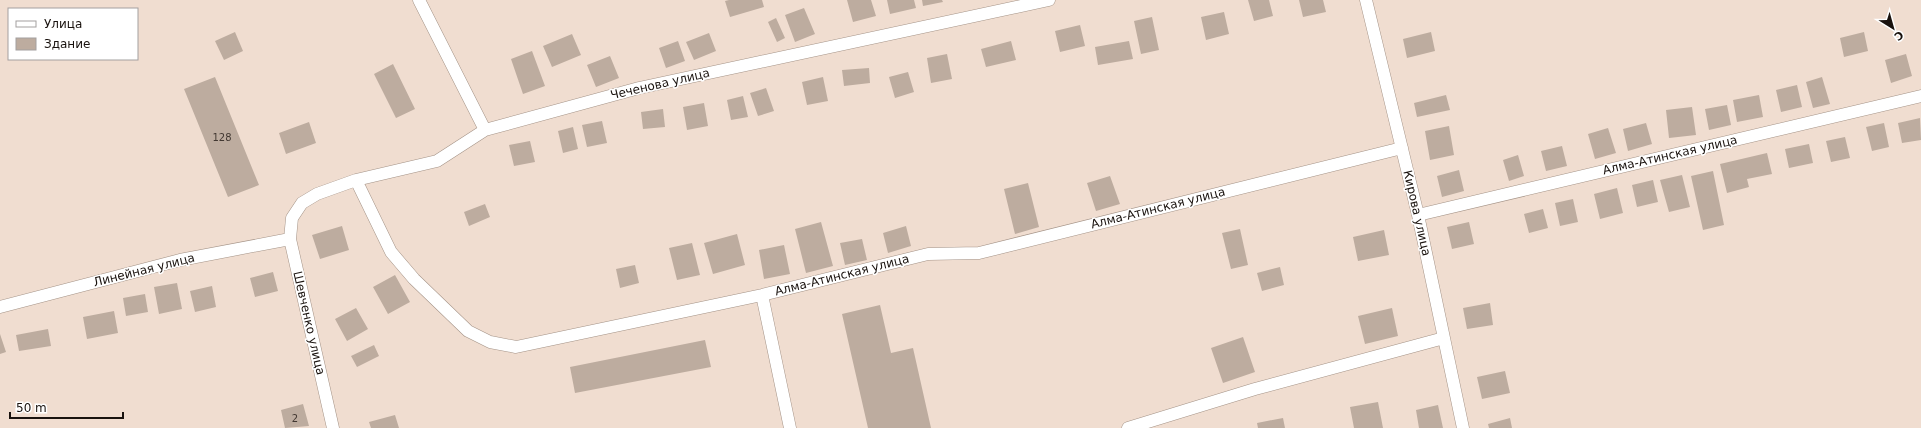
<svg xmlns="http://www.w3.org/2000/svg" width="1921" height="428" viewBox="0 0 1921 428" font-family="'DejaVu Sans',sans-serif">
	<rect width="100%" height="100%" fill="#f0ddd0"/>
	<path fill="#bdac9f" d="M729 0H762L764 7 730 17 725 1Z
		M847 0H871L876 16 853 22Z
		M887 0H914L916 8 890 14Z
		M922 0H942L943 2 923 6Z
		M1248 0H1269L1273 16 1254 21Z
		M1299 0H1323L1326 12 1303 17Z
		M804 8 815 34 795 42 785 15Z
		M1224 12 1229 34 1206 40 1201 17Z
		M1152 17 1159 50 1141 54 1134 21Z
		M776 18 785 38 777 42 768 22Z
		M1080 25 1085 46 1060 52 1055 31Z
		M235 32 243 51 224 60 215 41Z
		M1431 32 1435 51 1407 58 1403 39Z
		M1864 32 1868 51 1844 57 1840 38Z
		M709 33 716 51 694 60 686 42Z
		M572 34 581 55 552 67 543 46Z
		M678 41 685 61 666 68 659 48Z
		M1011 41 1016 60 986 67 981 49Z
		M1129 41 1133 59 1098 65 1095 47Z
		M532 51 545 86 523 94 511 59Z
		M947 54 952 79 931 83 927 58Z
		M1906 54 1912 76 1891 83 1885 60Z
		M610 56 619 78 596 87 587 65Z
		M393 64 415 109 396 118 374 74Z
		M869 68 870 83 844 86 842 70Z
		M908 72 914 92 895 98 889 77Z
		M215 77 259 185 228 197 184 89Z
		M823 77 828 101 807 105 802 82Z
		M1822 77 1830 104 1813 108 1806 82Z
		M1797 85 1802 107 1781 112 1776 90Z
		M766 88 774 111 758 116 750 93Z
		M1446 95 1450 110 1417 117 1414 103Z
		M1759 95 1763 117 1737 122 1733 100Z
		M743 96 748 117 731 120 727 100Z
		M704 103 708 126 687 130 683 107Z
		M1727 105 1731 125 1709 130 1705 109Z
		M1692 107 1696 135 1669 138 1666 110Z
		M663 109 665 127 643 129 641 112Z
		M1920 118 1921 140 1902 143 1898 123Z
		M602 121 607 143 587 147 582 125Z
		M309 122 316 143 286 154 279 133Z
		M1646 123 1652 144 1628 151 1623 129Z
		M1884 123 1889 147 1872 151 1866 127Z
		M1449 126 1454 155 1430 160 1425 131Z
		M573 127 578 149 563 153 558 131Z
		M1608 128 1616 153 1595 159 1588 134Z
		M1845 137 1850 158 1831 162 1826 141Z
		M530 141 535 162 514 166 509 145Z
		M1809 144 1813 163 1789 168 1785 149Z
		M1562 146 1567 166 1546 171 1541 151Z
		M1767 153 1772 174 1747 179 1749 187 1727 193 1720 164Z
		M1518 155 1524 176 1509 181 1503 160Z
		M1459 170 1464 191 1442 197 1437 176Z
		M1713 171 1724 225 1703 230 1691 176Z
		M1682 175 1690 207 1669 212 1660 180Z
		M1110 176 1120 204 1096 211 1087 183Z
		M1653 180 1658 202 1637 207 1632 185Z
		M1028 183 1039 227 1015 234 1004 189Z
		M1617 188 1623 213 1600 219 1594 194Z
		M1573 199 1578 222 1560 226 1555 203Z
		M485 204 490 217 469 226 464 212Z
		M1543 209 1548 228 1529 233 1524 214Z
		M821 222 833 266 806 273 795 229Z
		M1469 222 1474 244 1452 249 1447 227Z
		M342 226 349 250 320 259 312 235Z
		M906 226 911 246 888 253 883 233Z
		M1240 229 1248 265 1231 269 1222 233Z
		M1384 230 1389 255 1358 261 1353 237Z
		M737 234 745 265 713 274 704 243Z
		M862 239 867 260 845 265 840 243Z
		M692 243 700 275 677 280 669 248Z
		M784 245 790 274 764 279 759 250Z
		M635 265 639 283 620 288 616 269Z
		M1280 267 1284 285 1262 291 1257 273Z
		M273 272 278 291 255 297 250 278Z
		M395 275 410 302 388 314 373 287Z
		M177 283 182 309 159 314 154 287Z
		M212 286 216 307 195 312 190 291Z
		M145 294 148 312 126 316 123 298Z
		M1490 303 1493 325 1467 329 1463 308Z
		M880 305 891 353 913 348 931 428H868L842 314Z
		M356 308 368 329 347 341 335 319Z
		M1392 308 1398 336 1365 344 1358 316Z
		M114 311 118 333 87 339 83 317Z
		M48 329 51 346 19 351 16 335Z
		M0 334 6 352 0 354Z
		M1243 337 1255 372 1223 383 1211 348Z
		M705 340 711 367 575 393 570 367Z
		M374 345 379 356 357 367 351 356Z
		M1505 371 1510 393 1482 399 1477 377Z
		M1378 402 1383 428H1354L1350 407Z
		M303 404 309 426 285 428 281 410Z
		M1438 405 1443 428H1419L1416 410Z
		M395 415 399 428H371L369 422Z
		M1283 418 1285 428H1258L1257 423Z
		M1510 418 1512 428H1489L1488 424Z"/>
	<g fill="none" stroke-linecap="round" stroke-linejoin="round">
		<g stroke="#a49387" stroke-width="13">
			<path id="minor" d="M419 0 485 130
				M1366 0 1418 215 1463 428
				M356 180 391 252 414 279 468 331 490 342 516 347 762 295 928 254 979 253 1402 148
				M1418 215 1921 96
				M762 295 790 428
				M0 307 180 260 290 239
				M333 428 290 239 292 218 302 203 317 194 356 180 437 161 485 130 639 88 1049 0
				M1128 428 1255 389 1444 338"/>
		</g>
		<use href="#minor" stroke="#fff" stroke-width="12"/>
	</g>
	<g text-anchor="middle" dominant-baseline="central" stroke-width="3" stroke-linejoin="round" paint-order="stroke">
		<g font-size="10" fill="#423832">
			<text x="222" y="137">128</text>
			<text x="295" y="418">2</text>
		</g>
		<g font-size="12" fill="#19120e" stroke="#fff">
			<text transform="translate(660 84) rotate(-13)">Чеченова улица</text>
			<text transform="translate(1670 155) rotate(-13)">Алма-Атинская улица</text>
			<text transform="translate(1158 208) rotate(-14)">Алма-Атинская улица</text>
			<text transform="translate(1417 213) rotate(77)">Кирова улица</text>
			<text transform="translate(144 270) rotate(-14)">Линейная улица</text>
			<text transform="translate(842 275) rotate(-14)">Алма-Атинская улица</text>
			<text transform="translate(309 323) rotate(77)">Шевченко улица</text>
		</g>
	</g>
	<rect x="8" y="8" width="130" height="52" fill="#ffffff" stroke="#a3a09f"/>
	<rect x="16" y="21" width="20" height="6" fill="#ffffff" stroke="#a3a09f"/>
	<text x="44" y="28" font-size="12" fill="#19120e">Улица</text>
	<rect x="16" y="38" width="20" height="12" fill="#bdac9f" stroke="#a3a09f"/>
	<text x="44" y="48" font-size="12" fill="#19120e">Здание</text>
	<g transform="translate(1893 28) rotate(143)" stroke="#ffffff" stroke-width="3" paint-order="stroke">
	<path d="M0-3L7 15L0 10L-7 15Z" fill="#19120e"/>
	<text y="-6" font-size="11" font-weight="bold" text-anchor="middle" fill="#19120e">С</text>
	</g>
	<path d="M10 412v6h113v-6" fill="none" stroke="#19120e" stroke-width="2"/>
	<text x="16" y="412" font-size="12" fill="#19120e" stroke="#ffffff" stroke-width="3" paint-order="stroke">50 m</text>
</svg>
